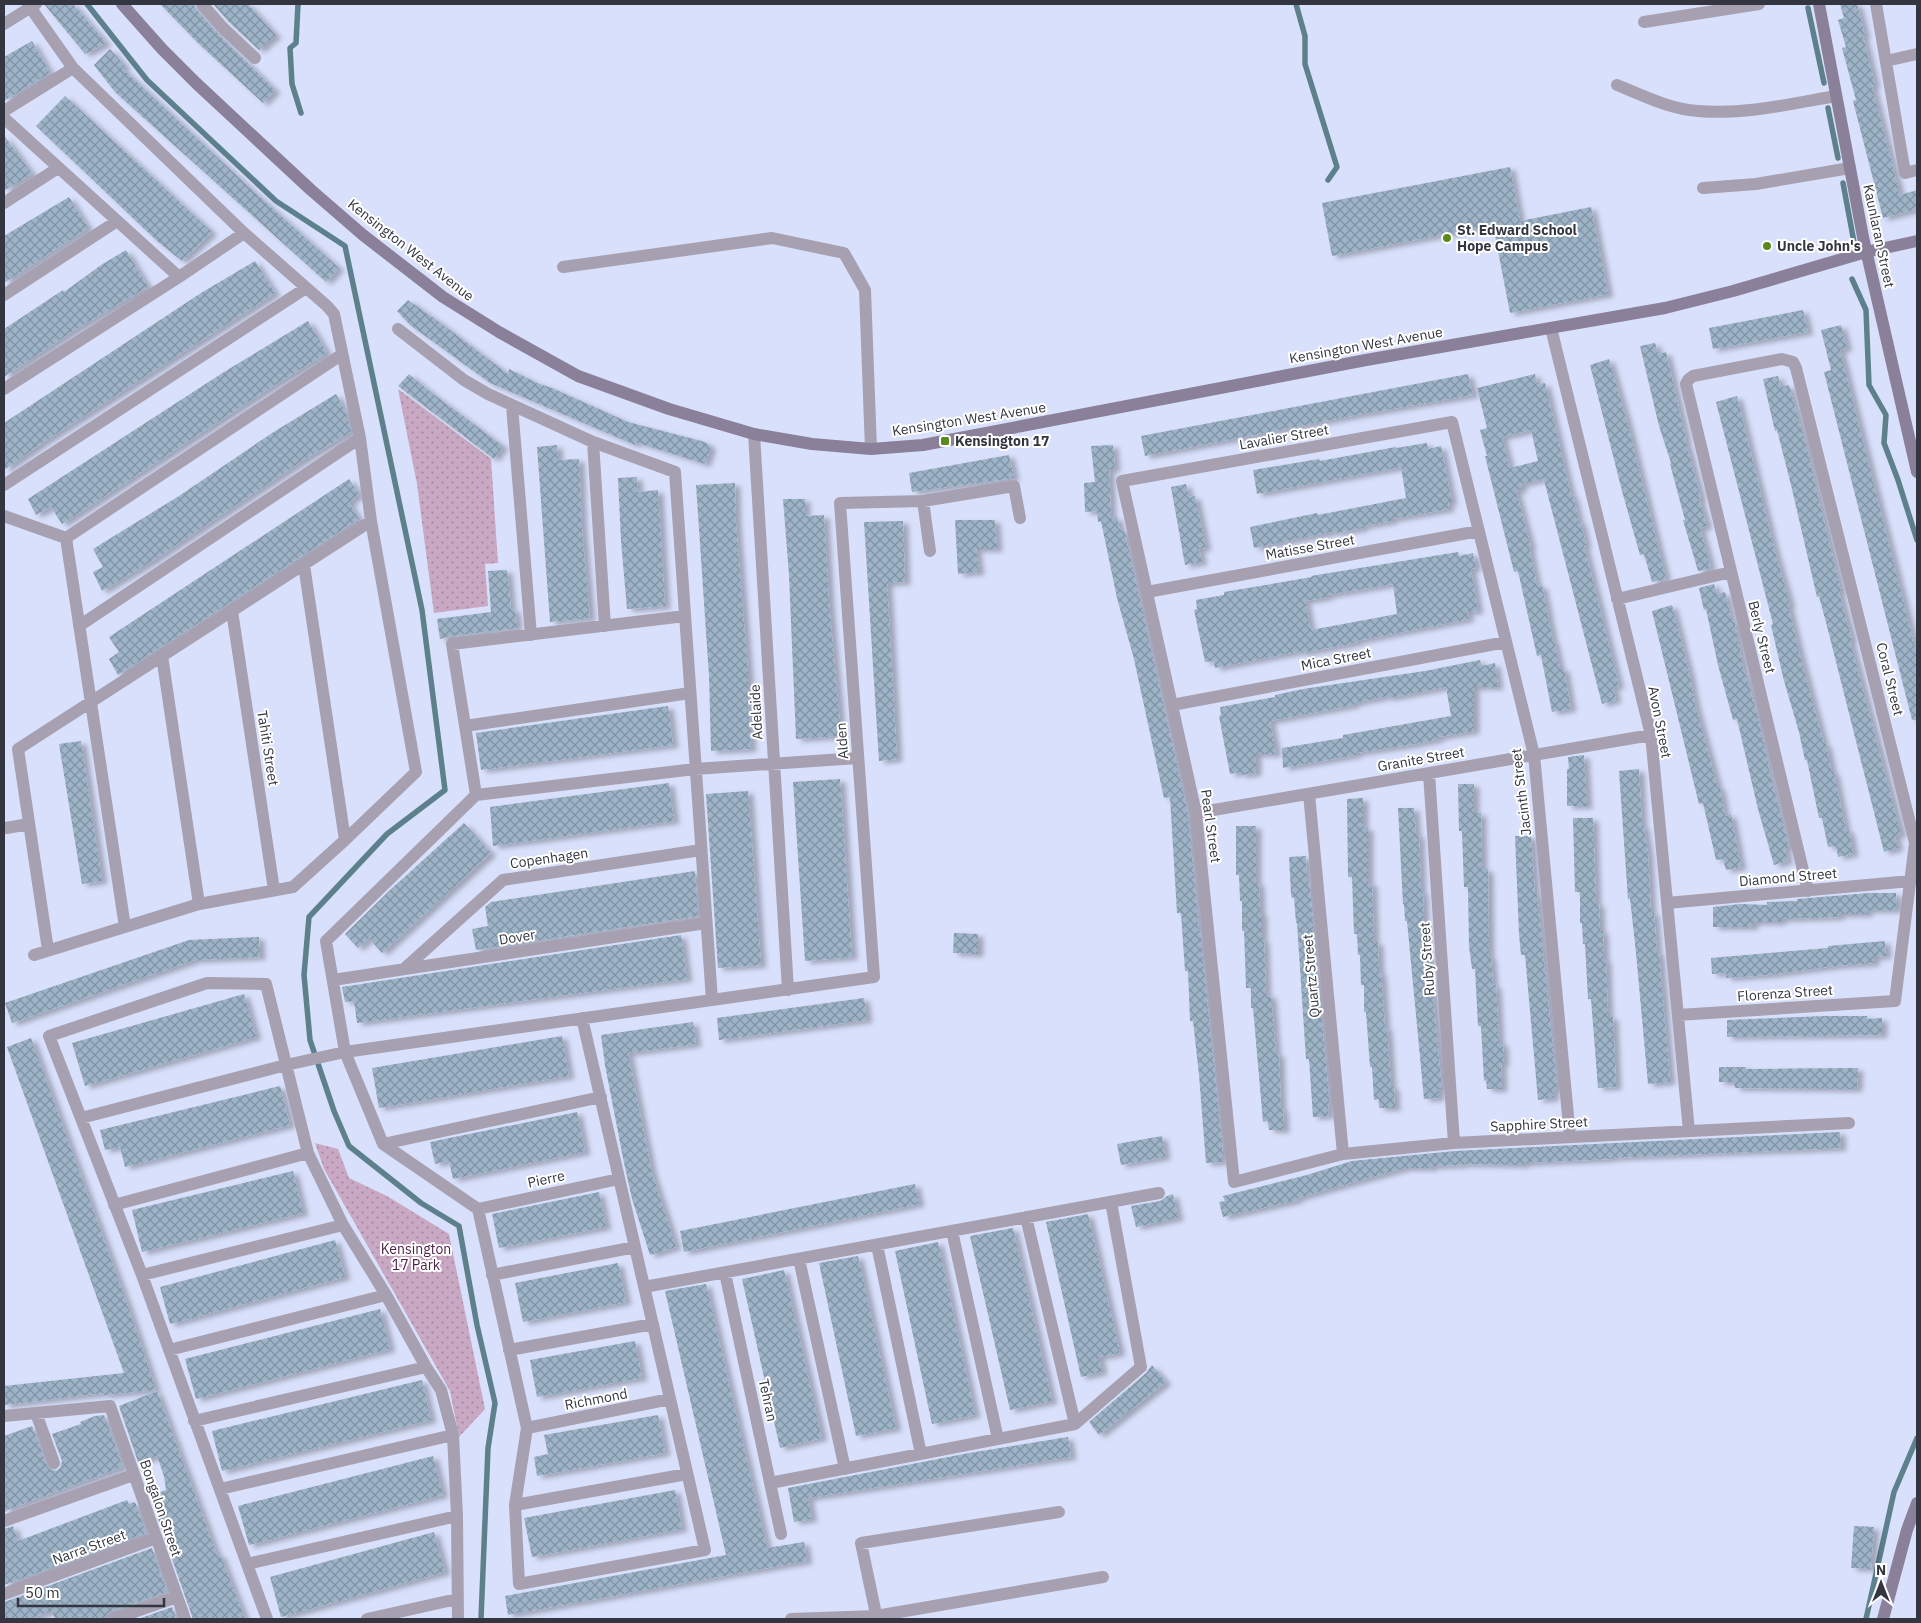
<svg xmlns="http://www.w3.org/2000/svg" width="1921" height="1623" viewBox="0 0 1921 1623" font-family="'IBM Plex Sans',sans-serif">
	<defs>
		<pattern id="grass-dots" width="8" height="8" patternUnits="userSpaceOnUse" patternTransform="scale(1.25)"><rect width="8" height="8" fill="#c9a8c3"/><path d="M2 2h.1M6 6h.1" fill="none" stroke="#a48aa0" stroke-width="1.8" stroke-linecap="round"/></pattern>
		<pattern id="building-cross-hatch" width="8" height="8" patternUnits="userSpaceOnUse" patternTransform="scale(1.25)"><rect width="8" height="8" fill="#9db3c7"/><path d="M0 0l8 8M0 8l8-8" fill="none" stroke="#8192a3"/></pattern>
		<filter id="shadow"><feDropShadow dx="5.5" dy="3" stdDeviation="2.5" flood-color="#0004"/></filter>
	</defs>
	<rect width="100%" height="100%" fill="#d9e0fb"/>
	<path fill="url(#grass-dots)" d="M398 389 491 459 498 563 485 564 488 606 434 613 417 484Z
		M315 1143 338 1149 349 1178 387 1196 449 1234 485 1409 459 1437 450 1391 324 1169Z"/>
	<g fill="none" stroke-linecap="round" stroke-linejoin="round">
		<path stroke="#5d808d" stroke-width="5.5" d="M87 4 147 80 276 201 345 246 422 610 445 790 387 834 309 917 304 975 310 1040 334 1111 349 1146 421 1203 459 1226 477 1325 495 1403 488 1448 481 1619
			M298 4 296 43 290 48 292 84 301 113
			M1296 4 1305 36V64L1337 167 1328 180
			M1808 8 1824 83
			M1828 108 1838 158
			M1843 183 1854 242
			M1852 279 1866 310 1869 385 1886 415 1884 443 1898 480 1917 540
			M1866 1619 1894 1492 1917 1438"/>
	</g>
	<path fill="url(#building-cross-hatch)" fill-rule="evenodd" filter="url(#shadow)" d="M44 4H73L106 43 85 54Z
		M160 4H194L196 9 217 33 275 90 263 103 198 43Z
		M213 4H248L276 35 259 50 229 22Z
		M1840 4H1857L1865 35 1863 36 1875 85 1872 86 1900 195 1917 190V209L1883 218 1853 101 1856 100 1842 48 1846 47 1838 20 1844 18Z
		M32 41 50 73 4 101V57Z
		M110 49 125 66 122 68 251 189 339 268 326 282 115 92 94 65Z
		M65 96 212 232 182 261 157 241 36 126Z
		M4 135 32 174 4 191Z
		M1510 167 1520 221 1591 207 1608 294 1510 313 1493 225 1332 256 1322 203Z
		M69 197 88 228 4 283V236Z
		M126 250 148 287 73 331 4 377V329L51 298 63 290 64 292 101 265Z
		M255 261 275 293 45 441 4 470V423L201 293Z
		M408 300 438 321 508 374 509 369 537 383 552 388 628 422 705 442 711 447 705 464 635 442V445L490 383 410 325 397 311Z
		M1803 310 1808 332 1713 349 1709 328Z
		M308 321 327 353 265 391 62 524 51 507 36 515 28 499 224 372Z
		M1841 325 1847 348 1840 350 1917 655V720H1912L1824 372 1831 370 1821 330Z
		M1655 343 1658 354 1666 352 1686 439H1685L1701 498 1699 499 1707 526 1700 528 1711 568 1698 571 1683 520H1685L1670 464 1671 463 1659 426 1640 346Z
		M1609 359 1628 425 1666 579 1652 582 1644 554 1640 555 1622 491 1590 365Z
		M409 374 432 393 503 446 494 459 398 386Z
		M1468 374 1473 395 1357 415 1145 456 1141 436Z
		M1535 374 1537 385 1545 383 1571 495H1573L1579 522H1581L1586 545H1584L1619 686 1613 687 1616 700 1602 704 1545 484 1543 479 1521 484 1522 489 1516 491 1531 547H1529L1537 586 1542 585 1553 641H1554L1560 669 1564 668 1571 709 1552 712 1541 655 1537 656 1518 571 1514 572 1485 456H1487L1480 430 1487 428 1477 388ZM1531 430 1538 461 1510 468 1502 437Z
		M1778 376 1781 387 1789 385 1805 441 1841 591 1839 592 1852 640H1850L1901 834 1895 836 1898 848 1884 852 1829 634 1819 596 1817 597 1791 485 1777 430 1775 431 1763 379Z
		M336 394 346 412 351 432 305 459 152 561 102 591 93 572 103 567 93 549 179 496 272 433Z
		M1737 396 1774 548 1790 604 1788 605 1801 659 1824 744H1826L1832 772H1834L1846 831 1849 830 1853 854 1838 857 1836 846 1828 847 1822 818H1819L1807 760H1805L1799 732 1784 681 1771 625 1773 624 1716 402Z
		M1427 443 1428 449 1441 446 1452 502H1448L1449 509 1392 519V521L1363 526V528L1337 533V531L1254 548 1250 527 1317 513 1318 515 1406 498 1401 467 1257 494 1253 470 1319 459 1320 461 1396 447V448Z
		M557 445 558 460 579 459 582 529 590 618 550 622 537 447Z
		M1113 445 1115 469H1109L1111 518 1117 517 1120 530 1124 529 1188 814 1199 931H1200L1223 1154H1221L1222 1162 1206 1163 1199 1075 1193 1021H1190L1188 971H1185L1181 913H1177L1170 797 1164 798 1134 659 1117 598 1101 521 1098 522 1097 511 1085 512 1084 483 1095 482 1091 446Z
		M1009 455 1014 478 912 492 909 473Z
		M637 477 638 492 658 490 665 606 627 609 621 541 618 478Z
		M349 479 359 494 349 503 359 519 118 675 109 659 119 652 109 637Z
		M735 483 736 524 748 673V702L751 749 711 751 709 676 696 485Z
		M1186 484 1189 497 1195 496 1206 548 1199 549 1202 562 1185 565 1171 487Z
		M783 499H805V516L824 515 829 603 841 736 796 739 789 575Z
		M955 520H995L997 549H976L979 572 958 574Z
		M903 521 905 582 887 583 897 759 879 761 864 522Z
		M1458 552 1459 556 1473 553 1476 568 1471 569 1478 611 1467 612 1469 619 1357 641 1358 642 1345 645 1302 653 1301 651 1215 668 1214 661 1205 662 1194 610 1197 609 1196 600 1224 595V592L1312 577 1311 576ZM1393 584 1397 614 1311 630 1305 601 1328 597V595Z
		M507 570 511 610 515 609 517 628 451 636 440 639 437 619 491 612 488 571Z
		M1714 584 1717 594 1725 592 1732 621 1734 620 1745 675 1746 674 1757 714 1769 766H1768L1789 847 1785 849 1788 861 1774 865 1758 809 1737 719 1733 720 1718 665 1706 609 1704 610 1699 588Z
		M1672 605 1690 676 1695 704 1718 788 1720 787 1725 816 1731 814 1741 867 1726 870 1723 859 1716 860 1703 803 1699 804 1652 611Z
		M1480 660 1482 666 1495 663 1498 687H1474V731L1438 737 1439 739 1415 744 1356 753V755L1283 768 1282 748 1343 738V735L1451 716 1446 687 1389 698V696L1354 703V705L1270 721 1276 754H1256V773L1241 775V772L1230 774 1219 716 1221 715 1220 707 1275 697V695L1303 689 1425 671Z
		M668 706 673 745 481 770 476 733Z
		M81 741 102 881 82 884 59 744Z
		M1584 755 1587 806H1567V769H1569L1568 757Z
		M1639 769 1642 826H1644L1648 854 1651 913H1654L1657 953H1659L1670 1082 1648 1084 1636 953 1630 898 1628 899 1619 771Z
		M840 779 852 957 805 961 793 782Z
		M669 783 674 821 493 846 490 807Z
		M1458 784H1474V813H1481L1482 869H1488L1489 957H1491L1493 986 1496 985 1499 1043H1503L1504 1063H1501L1502 1089H1487L1486 1080 1484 1081 1481 1026H1478L1475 969H1472L1469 946 1468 887H1464L1462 831H1459Z
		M748 791 761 965 718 968 706 794Z
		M1363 798V828H1368V883H1372L1374 943 1378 942 1379 972H1381L1385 1028H1387L1391 1087H1394L1395 1108H1379V1099L1374 1100 1372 1067H1370L1366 1012H1364V985H1361L1360 955H1358L1357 934H1354L1352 877H1348L1347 799Z
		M1398 808H1414L1416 835H1419L1421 892H1423L1424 923 1426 922 1427 950H1428L1435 1018 1442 1089H1439V1098L1424 1099 1407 921H1405L1404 904H1403Z
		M1573 818H1593L1596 904H1599L1600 931H1603L1604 960H1606L1608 1017H1613L1616 1087 1598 1088 1591 999H1588L1585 944H1583L1582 923H1580V892H1575Z
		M464 823 491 853 382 953 369 938 358 948 345 934 389 891Z
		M1236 826H1256V883H1259L1260 913H1262V940H1264L1266 996 1271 995 1276 1054H1279L1281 1109H1283L1284 1130H1269L1268 1121 1263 1122 1253 1008H1251V988H1246L1244 931H1242V901H1240L1239 875H1236Z
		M1515 836H1531L1535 894H1537L1553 1048 1557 1090H1553L1554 1098 1538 1100 1525 955H1521L1519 934Z
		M1306 856 1307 882H1309L1314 931 1315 970H1317L1330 1107H1328L1329 1116 1313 1117 1309 1059H1306L1297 923H1296L1294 897 1292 898 1291 894 1289 857Z
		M695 871 698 916 476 950 472 929 488 926 485 907 491 902Z
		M1869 893H1896L1897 910H1867V914H1839V917L1781 919V922H1753V927H1713V907L1741 904 1767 905V902L1797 901V899Z
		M954 933 978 934V954L953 953Z
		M681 935 687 979 357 1023 354 1001 345 1002 342 987Z
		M259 937 260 957 195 960 12 1023 5 1003 189 940Z
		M1885 941 1886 956 1874 957V963L1835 966 1768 975 1726 978V973L1712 974 1711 958 1828 948V946Z
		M244 994 256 1037 85 1086 72 1043Z
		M864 998 867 1020 719 1040 717 1018Z
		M1825 1016H1867V1019L1882 1018V1035L1727 1037V1020Z
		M693 1022 696 1044 628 1053 652 1173 676 1247 650 1255 632 1199 623 1158 605 1065 601 1035Z
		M562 1036 569 1076 379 1108 372 1068Z
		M31 1038 129 1309 156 1390 104 1395V1393L4 1405V1386L124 1373 7 1047Z
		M1719 1067H1746V1069L1858 1068 1857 1089 1735 1088 1734 1082H1719Z
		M280 1086 290 1125 125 1167 120 1147 105 1150 100 1130Z
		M577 1112 585 1152 453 1179 449 1161 435 1164 430 1142Z
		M1840 1132 1841 1148 1610 1158V1159L1524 1163V1165L1462 1164V1165L1432 1166V1168H1405L1297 1198 1298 1200 1223 1217 1219 1202 1225 1201 1223 1196 1307 1175 1352 1161 1455 1151Z
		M1162 1136 1165 1157 1121 1165 1117 1144Z
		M293 1171 303 1213 142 1252 132 1210Z
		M915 1184 919 1204 684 1252 680 1231Z
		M599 1192 606 1227 499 1248 492 1214Z
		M1173 1194 1178 1218 1136 1227 1131 1206 1160 1201 1167 1196Z
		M1088 1214 1120 1353 1099 1357 1102 1372 1081 1377 1046 1222Z
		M1013 1228 1052 1401 1010 1410 970 1236Z
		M335 1240 345 1277 170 1324 160 1287Z
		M938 1242 975 1415 932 1424 895 1251Z
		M858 1256 896 1428 856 1436 819 1263Z
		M618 1263 626 1302 523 1322 515 1283Z
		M784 1270 822 1438 780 1448 742 1279Z
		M706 1284 767 1548 804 1542 807 1561 508 1615 505 1596 726 1555 665 1291Z
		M380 1309 390 1349 196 1399 185 1359Z
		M635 1341 642 1378 537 1397 530 1360Z
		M1152 1365 1166 1382 1099 1435 1089 1422 1146 1373Z
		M422 1380 431 1420 222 1471 212 1431Z
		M157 1391 217 1555 220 1554 245 1619H193L150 1496 166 1490 164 1476 157 1456 138 1462 119 1406Z
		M104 1415 123 1467 7 1510V1511L4 1512V1436L32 1426 47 1466 49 1469 56 1471 60 1468 62 1461 52 1434 81 1424 80 1422 95 1416Z
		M658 1415 665 1453 537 1476 534 1457 548 1454 544 1435Z
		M1068 1437 1071 1457 808 1498 812 1519 794 1522 788 1488 969 1453Z
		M433 1456 443 1495 249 1545 238 1506Z
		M675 1490 682 1529 532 1557 524 1518Z
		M127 1500 129 1504 135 1502 146 1533 4 1585V1529L13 1526 18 1541Z
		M1854 1526 1874 1527 1871 1569 1851 1568Z
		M434 1532 445 1572 281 1617 270 1577Z
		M152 1548 167 1592 111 1611 108 1614 106 1619H55L52 1611 29 1619H4V1602Z
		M172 1607 176 1619H138Z"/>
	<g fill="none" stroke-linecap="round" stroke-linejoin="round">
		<path stroke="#a6a0b1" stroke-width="12" d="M202 4 223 28 255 58
			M1876 4 1905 173 1917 170
			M30 7 73 68 244 233 327 306 334 314 360 438 371 521 416 772 345 840 293 887 199 904 34 955
			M1644 22 1759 4
			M4 24 36 4
			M1886 61 1917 54
			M1617 85C1642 95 1669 109 1698 111 1744 115 1790 104 1836 96
			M4 111 73 68
			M4 118 179 277
			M1703 188 1756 184 1850 168
			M4 203 58 168
			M563 267 772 238 844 253 865 290 871 449
			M4 295 117 221
			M1551 328 1651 735 1689 1131
			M398 329 464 380 488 394 593 442 675 472 712 1000
			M4 389 179 277 244 233
			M512 406 531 635
			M754 434 788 990
			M593 442 605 626
			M4 485 306 288
			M923 501 930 551
			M4 516 66 538
			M66 538 125 927
			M66 538 341 355
			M304 565 345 840
			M1147 592 1479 531
			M1617 599 1731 572
			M232 611 274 890
			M79 626 360 438
			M162 656 199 904
			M1172 705 1506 642
			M465 726 690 693
			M1429 773 1454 1143
			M1309 794 1343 1154
			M476 795 452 644 685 616
			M1196 813 1651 735
			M6 828 29 824
			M1667 903 1911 881
			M48 950 18 749 371 521
			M404 969 503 880 701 850
			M333 980 706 923
			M1678 1015 1895 1001 1915 843 1796 368 1793 362 1782 359 1693 376 1688 380 1686 384 1808 891
			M582 1018 705 1550 519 1584 515 1505 527 1428 478 1209 383 1144 345 1052 326 941 476 795 695 769 858 758
			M81 1118 286 1065 345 1052 874 977 840 503 923 501 1014 486 1020 518
			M1570 1137 1534 755 1452 422 1122 481 1196 813 1234 1182 1343 1154 1454 1143 1849 1123
			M383 1144 601 1097
			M114 1205 308 1153
			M478 1209 619 1179
			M1026 1217 1075 1424
			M952 1231 998 1439
			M877 1245 921 1454
			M799 1259 845 1469
			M725 1273 781 1534
			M142 1275 343 1225
			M492 1275 635 1247
			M644 1287 1159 1193
			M169 1350 386 1295
			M509 1350 653 1324
			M36 1413 54 1463
			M4 1416 110 1406 185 1619
			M194 1421 426 1367
			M527 1428 670 1399
			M770 1483 1075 1424 1141 1367 1111 1202
			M220 1489 453 1435
			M515 1505 687 1474
			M4 1521 133 1475
			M247 1564 457 1516
			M4 1594 156 1538
			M114 1619 177 1597
			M267 1619 142 1275 49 1036 207 983 266 984 308 1153 343 1225 386 1295 426 1367 441 1390 453 1435 457 1516 458 1619
			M367 1619 457 1599
			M791 1619 876 1616 1103 1577
			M877 1619 861 1543 1059 1512"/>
		<path stroke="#8a8099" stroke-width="12" d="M122 4 162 49 196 83 311 190 363 235 443 297 499 332 578 376 669 409 754 434 812 444 871 449 923 445 1366 360 1665 308 1733 291 1866 252 1917 241
			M1819 4 1863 237 1917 472
			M1883 1619 1907 1530 1917 1503"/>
	</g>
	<g fill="#5b8a1c" stroke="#fff" stroke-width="2">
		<circle cx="1447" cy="238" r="5"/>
		<circle cx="1767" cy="246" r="5"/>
		<rect x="940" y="436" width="10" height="10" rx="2.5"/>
	</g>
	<g text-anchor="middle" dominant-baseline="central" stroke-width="4" stroke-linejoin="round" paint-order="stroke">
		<g font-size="14" font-weight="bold" fill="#333640" stroke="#fff" text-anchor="start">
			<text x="1457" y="230">St. Edward School<tspan x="1457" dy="16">Hope Campus</tspan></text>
			<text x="1777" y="246">Uncle John's</text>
			<text x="955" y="441">Kensington 17</text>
		</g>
		<g font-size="14" fill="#333640" stroke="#fff">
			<text transform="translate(1879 236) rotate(78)">Kaunlaran Street</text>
			<text transform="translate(411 250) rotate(38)">Kensington West Avenue</text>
			<text transform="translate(1366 345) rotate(-10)">Kensington West Avenue</text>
			<text transform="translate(969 419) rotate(-9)">Kensington West Avenue</text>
			<text transform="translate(1284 437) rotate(-10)">Lavalier Street</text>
			<text transform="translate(1310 547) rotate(-10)">Matisse Street</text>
			<text transform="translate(1762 637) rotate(76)">Berly Street</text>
			<text transform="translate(1336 659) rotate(-11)">Mica Street</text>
			<text transform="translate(1890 679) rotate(76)">Coral Street</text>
			<text transform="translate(756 712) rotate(-93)">Adelaide</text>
			<text transform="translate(1660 722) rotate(79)">Avon Street</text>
			<text transform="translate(842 741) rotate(-94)">Alden</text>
			<text transform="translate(268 748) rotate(81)">Tahiti Street</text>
			<text transform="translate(1421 759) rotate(-10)">Granite Street</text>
			<text transform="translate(1521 792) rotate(-97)">Jacinth Street</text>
			<text transform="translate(1211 826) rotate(82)">Pearl Street</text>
			<text transform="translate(549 858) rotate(-8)">Copenhagen</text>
			<text transform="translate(1788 877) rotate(-5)">Diamond Street</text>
			<text transform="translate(517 937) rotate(-9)">Dover</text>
			<text transform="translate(1427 959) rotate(-94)">Ruby Street</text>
			<text transform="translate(1311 976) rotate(-95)">Quartz Street</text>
			<text transform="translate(1785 993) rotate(-4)">Florenza Street</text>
			<text transform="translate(1539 1124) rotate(-3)">Sapphire Street</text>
			<text transform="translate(546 1179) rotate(-12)">Pierre</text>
			<text transform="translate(596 1399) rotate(-11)">Richmond</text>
			<text transform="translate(768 1400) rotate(78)">Tehran</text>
			<text transform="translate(161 1508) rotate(71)">Bongalon Street</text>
			<text transform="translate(89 1547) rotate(-20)">Narra Street</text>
		</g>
		<g font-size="14" fill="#4e2349" stroke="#fff">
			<text x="416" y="1249">Kensington<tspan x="416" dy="16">17 Park</tspan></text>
		</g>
	</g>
	<rect width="1921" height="1623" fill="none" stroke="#333640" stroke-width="10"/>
	<g transform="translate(1881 1583)" stroke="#ffffff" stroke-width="4" paint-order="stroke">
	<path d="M0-4L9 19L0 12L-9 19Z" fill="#333640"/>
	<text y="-8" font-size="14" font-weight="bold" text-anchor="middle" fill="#333640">N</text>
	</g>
	<path d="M18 1598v8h146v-8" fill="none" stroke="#333640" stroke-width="2.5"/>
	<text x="25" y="1598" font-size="15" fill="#333640" stroke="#ffffff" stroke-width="4" paint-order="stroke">50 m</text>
</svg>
